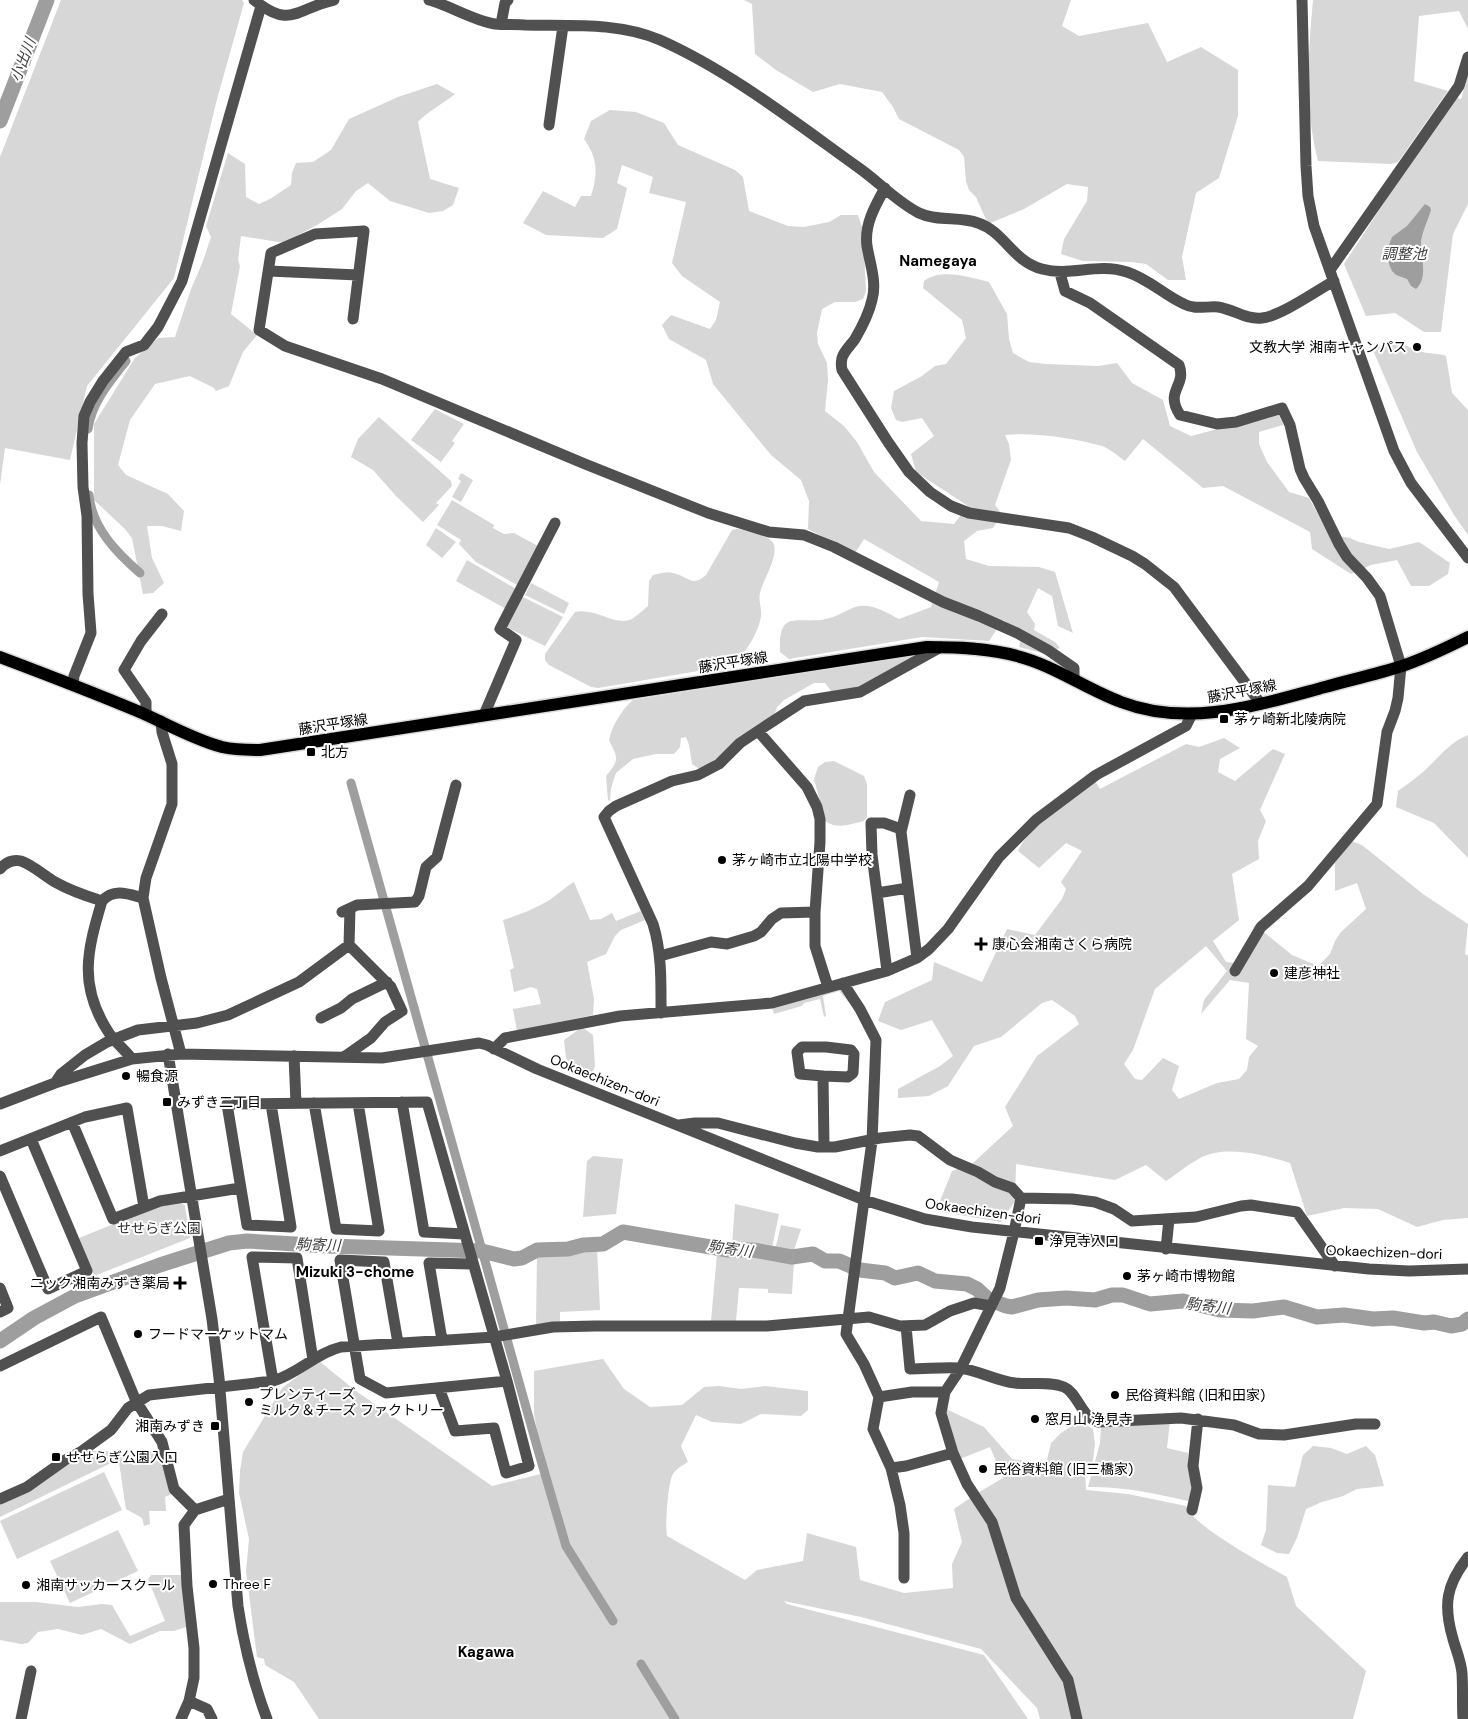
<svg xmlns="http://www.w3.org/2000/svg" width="1468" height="1719" viewBox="0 0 1468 1719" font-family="'DM Sans','Noto Sans JP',sans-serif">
	<rect width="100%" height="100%" fill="#fff"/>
	<path fill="#d7d7d7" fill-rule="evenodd" d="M61 0H242L244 3 216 103 174 278 87 386 70 460 5 448 0 485V157Z
		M744 0H1071L1062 26 1079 36 1148 23 1167 62 1201 47 1238 70V116L1219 178 1196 193 1182 257 1186 280H1168L1146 264 1131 262 1083 261 1061 254 1064 239 1087 201 1088 187 1067 184 1024 209 988 224 976 197 969 190 966 181 964 157 959 150 899 119 893 107 882 92 840 84 813 92 776 70 755 54 752 4Z
		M1313 0H1468V29L1459 11 1419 16 1414 81 1448 91 1398 162 1391 164 1318 161C1304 106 1308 56 1313 0Z
		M1468 76V204L1453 234 1441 332H1424L1395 313 1366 316 1344 264 1453 97 1461 99Z
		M437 84 455 94C443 104 428 111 418 122L430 179 459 188 453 205 443 211 429 213 390 201 368 183 356 191 342 209 317 225 284 243 241 236 238 260 240 266 231 314 257 335 243 352 229 386 216 391 214 388 190 376 155 384 130 420 118 465 126 475 168 494 184 511 181 531 162 526H147L152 558 164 583 153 593 143 594 132 538 125 529 94 500V424L135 358 158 338 175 337 191 289 203 261 211 237 206 226 228 153 245 164 246 197 259 204 270 199 291 185 292 173 296 163 313 162 331 150 349 119 398 97Z
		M610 110 636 112 664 123 678 145 735 170 743 177 749 211 788 226 804 227 829 222 841 215H858L863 230 866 291 863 299 855 302H835L822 309 817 333 818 344 827 363 828 380 825 411 844 426 857 442 874 472 921 521 954 524 968 506 916 472 911 454 934 436 922 418 902 422 896 420 891 408 894 391 922 376 935 366 946 364 966 338 962 320 923 288 924 281C941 268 969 277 989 282L1007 314 1009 339 1013 353 1029 362 1046 364 1098 366 1117 363 1132 383 1163 400 1170 426 1191 436 1278 413 1283 425 1259 432V444L1267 462 1289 492 1309 498 1329 534 1350 538 1359 542 1389 549 1419 542 1450 563 1448 574 1429 586H1411L1397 560 1371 565 1351 574 1312 549 1310 532 1223 486 1203 488 1143 439 1125 461C1118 456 1110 449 1102 446 1075 438 1033 432 1005 435L1009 444 1011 460 995 505 1002 514 993 528 977 531 964 541 966 559 989 566 1039 567 1055 572 1073 633 1058 626 1052 596 1038 588 1027 612 1035 624 1034 630 1055 642 1060 648 1042 653 1019 647 1022 632 1003 620 989 641 922 637 789 659 780 652C778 607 798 625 826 619 836 617 845 611 855 607 870 602 886 612 899 619L931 607 939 582 864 539 855 553 808 529 809 501 801 480 771 455 713 384 706 360 669 339 662 325 671 315 710 329 716 320 720 302 682 276 672 263 686 202 649 193 653 177 622 165 617 183 627 188 617 229 603 238 546 235 523 223 543 191 575 207 581 196H591C598 174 598 158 584 139L591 121Z
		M1391 342C1402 342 1411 349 1422 352 1430 354 1438 353 1446 356L1452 393 1468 410V535L1454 515 1417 452 1372 348Z
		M435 409 464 424 452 441 455 443 441 462 411 440Z
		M379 417 451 481 452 486 436 503 439 505 423 522 396 496 373 470 351 457 358 439Z
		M461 473 473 480 461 502 452 497 461 481 458 479Z
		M452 500 494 525 493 528 504 534 514 533 538 546 517 585 476 562 459 544 461 540 437 525Z
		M436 528 456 542 442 558 426 545Z
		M737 529C746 529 772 536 774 545 778 558 763 580 760 593 758 600 762 609 761 616 759 632 743 660 728 666L598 688 591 687 549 665 545 660V654L575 612C595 607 616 627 632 619 638 615 643 610 648 606L649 581 653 575C659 574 667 571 673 573 688 576 692 588 706 575L732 530Z
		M467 560 516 589 506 609 456 581Z
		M531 583 569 603 564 614 525 595Z
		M519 595 563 617 545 646 504 626Z
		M909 656 914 657 856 689 831 691 825 683H814L784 700 777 707 774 716 703 769 698 768 692 764 689 745 686 737 681 738 680 747 674 754H656L633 759 616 773 611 788 610 801 608 800 606 776C620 759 618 759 609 740 612 726 622 709 633 700Z
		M1468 735V858L1434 823 1396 807 1398 791C1406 785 1415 779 1423 772 1438 759 1449 742 1468 735Z
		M1224 738 1240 748 1220 759 1218 772 1235 781 1273 749 1285 754 1260 810 1266 821 1258 841 1259 859 1232 874 1239 920 1213 941 1226 962 1236 963 1255 925 1292 955 1318 966 1330 954 1335 941 1341 932 1366 909 1357 883 1335 891V863L1351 841 1362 845 1423 894 1468 924 1465 954 1468 955V1218L1443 1220 1417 1227 1378 1209 1344 1208 1307 1216 1290 1163C1265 1155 1227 1145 1202 1157 1190 1163 1178 1173 1166 1181L1146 1165 1115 1180 1016 1164 1015 1201 1001 1222 936 1211 952 1171 972 1164 1013 1126 1005 1107 1037 1056 1079 1024 1075 1016 1052 1000 1042 1003 1001 1037 974 1046 948 1086 929 1096 898 1098V1089L940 1066 953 1056 932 1020 901 1030 878 1021 885 1002 932 980 934 962 982 982 1007 929 1035 935 1062 899 1066 889 1061 882 1082 851 1066 843 1039 868 1018 851C1028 827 1073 797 1095 781L1100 789 1186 744 1199 747ZM1206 946 1227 971 1204 1000 1201 1014 1230 980 1249 983 1246 1039 1258 1046 1249 1057 1247 1070 1239 1079 1217 1083 1179 1099 1172 1090 1179 1066 1163 1058 1142 1080 1135 1079 1124 1064 1133 1050 1155 989Z
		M834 761 864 776 867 784V817L864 821C851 824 838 830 825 821L814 779 818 767 825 762Z
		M574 882 590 920 601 919 612 913 616 921 641 911 645 920 621 930 615 936 606 954 587 962 594 999 593 1015 517 1031 513 1009 541 1004 537 989 531 987 514 992 510 970 514 968 503 920C519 915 534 909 548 901 557 895 565 887 574 882Z
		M842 987 852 1006 839 991 823 996 826 1016 824 1017 820 999 804 1003 802 1006 774 1014 772 1006Z
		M582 1027 593 1035 595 1066 592 1074 577 1072 566 1058 564 1040Z
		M593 1156 623 1159 616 1214 583 1217 587 1161Z
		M181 1202 185 1206 190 1238 94 1276 79 1238 158 1206Z
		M735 1204 779 1214 772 1248 745 1245 732 1246Z
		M781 1225 801 1229 793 1253 775 1250Z
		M584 1248H597L600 1310 560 1312V1323L536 1325 537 1254 570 1252Z
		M717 1254 728 1256 754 1255 794 1261 792 1294 768 1293V1289L739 1288 736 1321H711Z
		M603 1359 624 1389 650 1407 682 1405 704 1387 719 1386 741 1389 765 1386 808 1391V1410L801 1416 761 1414 741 1424 712 1422 696 1415 681 1446 688 1462C683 1465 676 1469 673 1474 668 1482 665 1526 667 1536L745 1580 757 1570 803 1561 807 1533 856 1547 860 1580 904 1593 953 1588 952 1564 962 1542 954 1509 976 1494 1003 1478 990 1447 960 1459 946 1409 984 1427 1012 1459 1046 1464 1051 1443 1061 1433 1072 1426 1086 1425 1093 1429 1095 1444 1093 1461 1085 1472 1086 1490 1128 1494 1186 1506C1194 1527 1264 1564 1287 1577L1296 1606 1366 1671 1353 1719H1040L1037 1708 981 1649 861 1617 784 1601 787 1604 984 1655 1028 1719H319L294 1682 265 1665 264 1659 257 1657 246 1571 249 1539 239 1493 240 1471 243 1452 282 1388 319 1361 356 1391 492 1486 545 1473 534 1414V1371Z
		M1170 1421 1167 1448 1188 1453C1188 1470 1193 1482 1191 1500L1188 1501C1152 1493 1126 1487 1088 1487L1100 1443 1101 1426Z
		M1313 1446 1331 1448 1347 1454 1366 1446 1375 1455 1384 1486 1357 1489 1343 1496 1322 1502 1306 1509 1297 1538 1289 1554 1277 1553 1261 1545 1266 1530 1268 1485 1295 1487 1303 1455Z
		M160 1448 171 1494 165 1497 166 1511H149L150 1524 144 1526 142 1518 126 1509C123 1493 122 1479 119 1463L113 1462 0 1517V1504L88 1451H119L125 1463 131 1457Z
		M104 1472 122 1510 17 1559 0 1521Z
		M118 1530 138 1571 70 1603 50 1561Z
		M151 1575H184L186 1627 174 1631H160L130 1644 101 1629 82 1635 58 1629 38 1632 28 1643 21 1644 0 1640V1602H36L78 1607 102 1604 112 1605 130 1636 165 1621 148 1579Z"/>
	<path fill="#9e9e9e" d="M1425 204 1430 207 1431 210C1428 221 1422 231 1421 242 1420 256 1429 277 1416 289L1411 286 1407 279 1396 275 1392 271 1389 264 1387 250 1392 237 1407 226Z"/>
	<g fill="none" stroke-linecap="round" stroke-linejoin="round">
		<path stroke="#9e9e9e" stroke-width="9" d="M88 429C92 402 109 383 126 361
			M89 495C92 528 117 553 140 573
			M351 783 538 1450 566 1546 613 1621
			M641 1664 675 1719"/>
		<path stroke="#9e9e9e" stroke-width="15" d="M0 121 47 0
			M0 1341 34 1318 75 1296 160 1265 229 1243 247 1241 328 1246 482 1251 514 1259 522 1258 537 1250 568 1249 583 1245 603 1244 623 1232 728 1250H753L792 1257 813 1254 825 1261H839L860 1270 885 1273 895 1278 918 1273 935 1281 967 1284 977 1289 988 1299 1006 1306 1012 1307 1038 1300 1066 1298 1095 1300 1112 1295H1123L1150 1304 1183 1301 1220 1310 1253 1311 1284 1307 1317 1317 1344 1315 1373 1319 1393 1318 1424 1323 1434 1322 1451 1326 1462 1324 1468 1319"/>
		<g stroke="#dbdbdb" stroke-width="15">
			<path id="major" d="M0 657C45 674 90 691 135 710 164 722 192 739 222 747 235 750 248 750 260 750L927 647C957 647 988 648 1017 656 1053 665 1086 689 1121 702 1189 728 1258 705 1325 687 1350 680 1377 674 1402 666 1425 658 1446 648 1468 637"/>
		</g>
		<path stroke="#505050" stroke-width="11" d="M254 0C291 30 297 8 334 0
			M429 0C451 6 472 20 495 24 505 25 516 24 525 25 570 26 618 22 660 40 730 71 796 123 859 168 879 182 897 202 919 213 938 222 959 216 978 223 1005 232 1012 261 1042 269 1071 277 1097 262 1127 272 1149 279 1164 295 1184 304 1195 310 1206 306 1218 307 1233 309 1246 320 1262 318 1281 316 1316 291 1334 281
			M1302 0 1306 166 1308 196 1314 226 1394 451 1411 483 1468 558
			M501 24 505 3 508 0
			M549 125 563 26
			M885 188C875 206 864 225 867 246 870 264 877 282 872 300 869 313 862 327 855 339 851 345 844 351 842 358 841 363 841 366 842 370L888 442 909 472 930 492 951 506 969 513 1069 528 1092 537 1132 556 1145 564 1174 587 1261 704
			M1330 270 1459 86 1468 57
			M269 271 358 275
			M1060 273 1065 291 1090 303 1179 365C1187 387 1164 390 1180 415L1217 424 1236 422 1282 408 1290 425 1300 469 1304 478 1318 501 1339 544 1347 557 1367 578 1380 596 1401 666 1398 698 1395 711 1387 732 1377 804 1308 886 1261 927 1235 971
			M353 319 364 231 315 234 271 253 259 330 285 346 382 379 585 464 708 513 769 532 804 535 834 547 943 602 979 616 1017 633 1048 650 1074 668V679
			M73 684 74 676 91 633 88 594 87 516 83 487 82 443 84 416 90 402 103 381 126 352 144 345 158 327 182 281 261 6
			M146 714V702L124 670 141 641 162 614
			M484 715 516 640 500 629 555 523
			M161 721 162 732 172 764V804L146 878 143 898 161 978 181 1054
			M758 731 804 701 860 692 941 647
			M910 795 901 832 917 958
			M0 869C5 863 12 859 21 861 31 864 45 876 55 882 69 890 86 896 102 901
			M877 893 908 888
			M342 912 357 905 415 902 419 896 426 867 437 857 456 785
			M660 956 711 942 727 944 754 936 761 932 772 919 781 913 815 912
			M887 971 872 855 871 823H884L901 829
			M843 983 860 1009 876 1040 872 1141 846 1334 864 1364 879 1397 912 1392H945
			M661 1013C661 983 662 953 653 924L604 817 609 811 616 806 672 781 698 775 719 764 740 743 758 731 807 787 817 807 820 819V842L815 912V946L828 987
			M321 1018 341 1008 352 999 387 982
			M494 1049 505 1038 620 1016 772 1003 887 971 917 958 929 949 948 929 999 857 1036 820 1096 775 1186 726 1192 714
			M168 1054 212 1319 219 1378 238 1606C244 1645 253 1682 267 1719
			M294 1056 296 1103
			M344 1057 371 1038 385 1022 402 1011 391 987 349 945 350 909
			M132 1059C125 1050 115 1042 109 1033 78 986 87 951 102 901 114 888 128 894 143 898
			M823 1076 848 1077 853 1073 854 1054 851 1050 826 1047H802L797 1052 800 1074 823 1076 824 1147
			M55 1083 61 1074 85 1055 107 1042 138 1030 197 1023 228 1015 299 982 349 945
			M402 1102 424 1232 464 1234
			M314 1103 336 1229 379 1231 358 1103
			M0 1104 55 1083 132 1059 181 1054 382 1058 479 1043 487 1045 537 1069 864 1200 925 1219 972 1227 1369 1269 1409 1271 1468 1269
			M271 1104 291 1227 247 1225 227 1104 427 1102 507 1381 529 1466 506 1473 494 1428 455 1431 439 1388
			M72 1122 113 1219 160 1201 240 1188
			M679 1125 695 1123H718L795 1143 818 1147H835L880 1138 910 1135 918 1136 950 1160 978 1172 995 1182 1012 1188 1021 1198 1072 1199 1095 1202 1114 1209 1132 1221 1196 1217 1241 1206 1251 1205 1297 1212 1335 1266
			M0 1151 85 1117 127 1108 144 1207
			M0 1176 48 1289 87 1271 31 1139
			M1021 1198 1014 1232 1000 1288 961 1368 945 1392 941 1413 953 1453 967 1484 992 1522 1016 1598 1068 1680 1077 1719
			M1166 1249 1169 1219
			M0 1288 8 1308 0 1312
			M906 1326 910 1369C926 1369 943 1367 959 1368 978 1370 996 1381 1015 1383 1031 1385 1049 1381 1064 1387 1078 1393 1080 1416 1098 1422L1181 1418 1234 1425 1259 1434 1284 1435 1356 1424H1375
			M442 1340 429 1263 472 1264
			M398 1343 384 1262 340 1260 360 1379 386 1393 507 1381
			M0 1366 101 1317 136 1401 162 1442 174 1489 195 1510
			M273 1381 252 1257 297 1258 313 1360
			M879 1397 873 1429 891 1468 900 1505 904 1533V1578
			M891 1468 906 1466 953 1453
			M0 1499 27 1487 65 1460 82 1451 111 1430 128 1408 149 1395 273 1381C298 1374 316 1353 341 1347L494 1337 553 1327 595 1326H767L869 1317 900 1326 925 1325 950 1311 974 1303 991 1306
			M1192 1510 1197 1488 1193 1466 1198 1419
			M189 1701 207 1709 212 1719
			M21 1719 31 1671
			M181 1719 189 1701 194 1678V1648L187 1586 184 1525 195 1510 229 1499
			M1463 1719C1462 1704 1463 1688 1462 1673 1461 1661 1456 1650 1453 1639 1443 1605 1446 1585 1468 1557"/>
		<use href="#major" stroke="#000" stroke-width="12"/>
	</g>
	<g fill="#000" stroke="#fff" stroke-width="2">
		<circle cx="1417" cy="347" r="5"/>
		<rect x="1219" y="714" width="10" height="10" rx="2.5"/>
		<rect x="306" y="747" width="10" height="10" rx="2.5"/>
		<circle cx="722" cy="860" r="5"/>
		<path d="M978.5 936.5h5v5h5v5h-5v5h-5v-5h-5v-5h5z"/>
		<circle cx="1274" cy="973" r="5"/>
		<circle cx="126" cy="1076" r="5"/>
		<rect x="162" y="1097" width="10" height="10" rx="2.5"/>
		<rect x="1034" y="1236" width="10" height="10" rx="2.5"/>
		<circle cx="1127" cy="1276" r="5"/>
		<path d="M177.5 1275.5h5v5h5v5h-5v5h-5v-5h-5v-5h5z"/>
		<circle cx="138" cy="1334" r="5"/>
		<circle cx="1115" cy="1395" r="5"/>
		<circle cx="249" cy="1402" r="5"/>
		<circle cx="1035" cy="1419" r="5"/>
		<rect x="210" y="1421" width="10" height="10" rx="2.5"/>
		<rect x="51" y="1452" width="10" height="10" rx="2.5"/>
		<circle cx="983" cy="1469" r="5"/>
		<circle cx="213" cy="1584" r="5"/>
		<circle cx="26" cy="1585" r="5"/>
	</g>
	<g text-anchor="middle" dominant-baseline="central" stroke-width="4" stroke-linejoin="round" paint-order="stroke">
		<g font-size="14" fill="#000" stroke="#fff" text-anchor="start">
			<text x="1407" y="347" text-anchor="end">文教大学 湘南キャンパス</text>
			<text x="1234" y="719">茅ヶ崎新北陵病院</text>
			<text x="321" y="752">北方</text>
			<text x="732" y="860">茅ヶ崎市立北陽中学校</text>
			<text x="992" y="944">康心会湘南さくら病院</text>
			<text x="1284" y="973">建彦神社</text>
			<text x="136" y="1076">暢食源</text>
			<text x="177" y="1102">みずき二丁目</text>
			<text x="1049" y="1241">浄見寺入口</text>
			<text x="1137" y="1276">茅ヶ崎市博物館</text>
			<text x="170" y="1283" text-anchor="end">ニック湘南みずき薬局</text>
			<text x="148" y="1334">フードマーケットマム</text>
			<text x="259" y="1394">プレンティーズ<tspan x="259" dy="16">ミルク＆チーズ ファクトリー</tspan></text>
			<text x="1125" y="1395">民俗資料館 (旧和田家)</text>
			<text x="1045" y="1419">窓月山 浄見寺</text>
			<text x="205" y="1426" text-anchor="end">湘南みずき</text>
			<text x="66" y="1457">せせらぎ公園入口</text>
			<text x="993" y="1469">民俗資料館 (旧三橋家)</text>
			<text x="223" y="1584">Three F</text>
			<text x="36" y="1585">湘南サッカースクール</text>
		</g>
		<g font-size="14" fill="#000" stroke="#fff">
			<text transform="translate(733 662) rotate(-9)">藤沢平塚線</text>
			<text transform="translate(1242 691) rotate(-11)">藤沢平塚線</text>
			<text transform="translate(333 724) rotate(-9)">藤沢平塚線</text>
			<text transform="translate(605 1080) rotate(22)">Ookaechizen-dori</text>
			<text transform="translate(983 1211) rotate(8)">Ookaechizen-dori</text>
			<text transform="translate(1384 1252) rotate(2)">Ookaechizen-dori</text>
		</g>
		<g font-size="14" fill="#2e2e2e" stroke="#fff">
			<text x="159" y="1228">せせらぎ公園</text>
		</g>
		<g font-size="15" font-style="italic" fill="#3f3f3f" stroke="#fff">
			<text transform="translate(23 60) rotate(-69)">小出川</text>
			<text x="1404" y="254">調整池</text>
			<text transform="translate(318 1245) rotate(2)">駒寄川</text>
			<text transform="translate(730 1249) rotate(8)">駒寄川</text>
			<text transform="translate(1208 1306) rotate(7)">駒寄川</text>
		</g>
		<g font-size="15" font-weight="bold" fill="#000" stroke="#fff">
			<text x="938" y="261">Namegaya</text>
			<text x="355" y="1272">Mizuki 3-chome</text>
			<text x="486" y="1652">Kagawa</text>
		</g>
	</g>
</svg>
